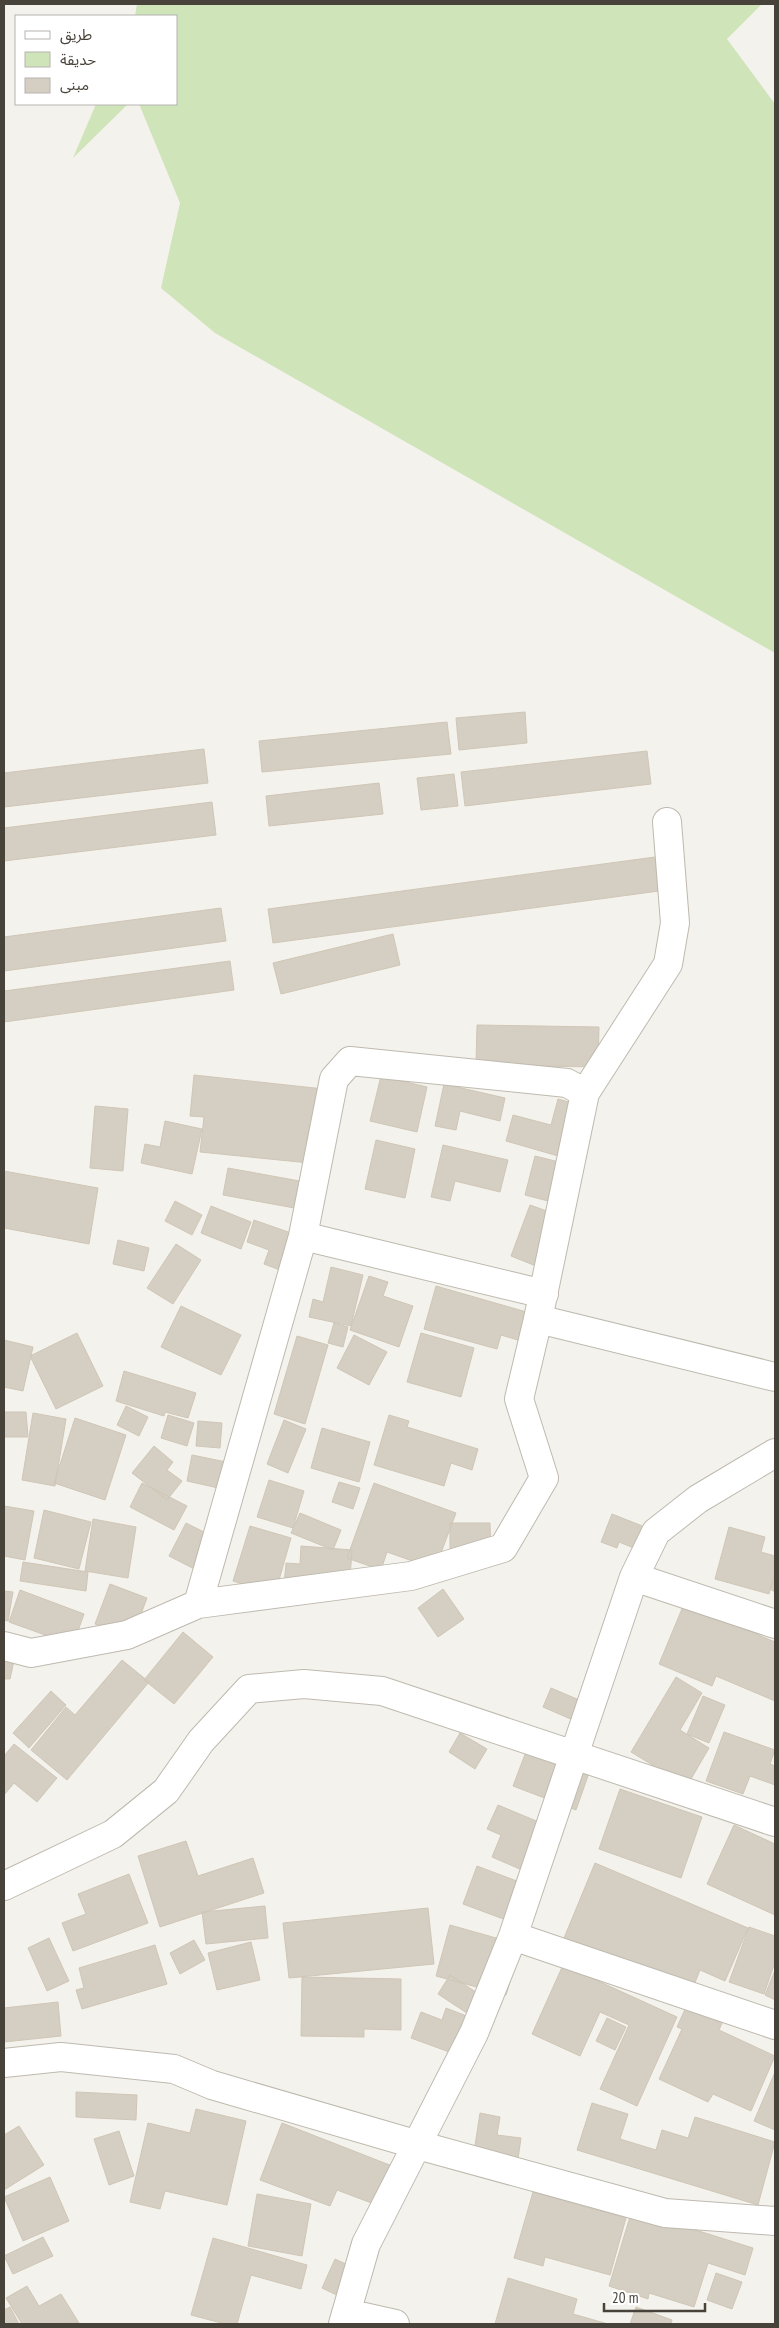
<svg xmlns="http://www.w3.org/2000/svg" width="779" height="2328" viewBox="0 0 779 2328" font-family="'PT Sans Narrow','Noto Sans Arabic',sans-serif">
	<rect width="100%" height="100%" fill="#f4f2ec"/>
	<path fill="#cfe4b9" d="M137 4H762L727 39 775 104V653L215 333 161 288 180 203 139 104H176V16H135Z
		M96 104H128L73 158Z"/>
	<path fill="#d5cec2" stroke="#cfc6b6" d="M525 712 527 743 459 750 456 718Z
		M447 722 451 754 262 772 259 741Z
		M204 749 208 783 4 807V773Z
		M647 751 651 784 465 806 461 772Z
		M454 774 458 806 421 810 417 778Z
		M379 783 383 814 269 826 266 796Z
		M212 802 216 835 4 861V828Z
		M655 857 659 891 273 943 268 909Z
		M221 908 226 941 4 971V937Z
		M393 934 400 965 281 994 273 963Z
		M230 961 234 990 4 1022V991Z
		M477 1025 599 1027 598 1067 476 1065Z
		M194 1075 324 1089 319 1164 200 1152 204 1117 190 1116Z
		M381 1076 427 1087 417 1132 370 1121Z
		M444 1084 505 1098 500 1121 460 1111 456 1130 435 1126Z
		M558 1099 579 1105 565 1158 506 1141 513 1115 551 1125Z
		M95 1106 128 1109 123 1171 90 1168Z
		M165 1121 202 1129 192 1174 141 1163 145 1144 160 1147Z
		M376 1140 415 1149 405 1198 365 1189Z
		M443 1145 508 1160 500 1192 455 1181 450 1201 431 1197Z
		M535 1156 563 1163 552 1202 525 1195Z
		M228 1168 316 1184 311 1211 223 1195Z
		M4 1171 98 1188 89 1244 4 1228Z
		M175 1201 202 1215 192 1235 165 1221Z
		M530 1205 561 1216 541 1268 511 1256Z
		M211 1206 251 1222 241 1249 201 1233Z
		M254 1220 294 1234 280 1270 264 1264 269 1250 247 1242Z
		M118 1240 149 1248 144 1271 113 1264Z
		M176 1244 201 1260 173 1304 147 1288Z
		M331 1267 363 1275 351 1326 309 1317 313 1299 323 1302Z
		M369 1276 388 1282 383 1296 413 1306 399 1347 350 1330Z
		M436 1286 530 1313 521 1341 501 1335 497 1349 424 1329Z
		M181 1306 241 1335 221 1375 161 1347Z
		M334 1323 348 1327 343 1347 328 1343Z
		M77 1333 103 1386 56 1409 30 1356Z
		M421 1333 474 1348 461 1397 407 1382Z
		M354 1335 387 1352 369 1385 337 1368Z
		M297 1336 328 1345 305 1424 274 1414Z
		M4 1340 33 1347 23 1391 4 1387Z
		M124 1371 196 1393 188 1418 165 1412 164 1416 116 1401Z
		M126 1406 148 1417 139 1436 117 1425Z
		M4 1412H26L28 1437H4Z
		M33 1413 66 1419 55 1486 22 1480Z
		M168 1415 194 1423 187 1446 161 1438Z
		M389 1415 409 1421 407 1427 478 1449 472 1470 451 1463 444 1486 374 1465Z
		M75 1418 126 1435 105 1500 54 1483Z
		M284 1420 306 1429 288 1473 267 1464Z
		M198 1421 222 1423 220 1448 196 1446Z
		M322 1428 370 1442 359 1482 311 1468Z
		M154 1446 173 1462 167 1470 182 1481 167 1500 132 1473Z
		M192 1455 241 1465 236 1492 187 1481Z
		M269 1480 304 1491 293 1528 257 1517Z
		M339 1482 360 1488 353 1509 332 1502Z
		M142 1483 187 1506 174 1530 130 1507Z
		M374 1483 456 1513 435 1569 387 1552 381 1570 347 1558Z
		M4 1506 34 1511 25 1560 4 1556Z
		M44 1510 91 1522 79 1569 34 1558Z
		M300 1513 341 1530 333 1550 291 1533Z
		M612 1514 650 1529 641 1551 619 1542 617 1548 601 1542Z
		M93 1519 136 1527 128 1578 85 1571Z
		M186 1523 222 1541 204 1574 169 1556Z
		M450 1523H490L491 1559 450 1553Z
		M250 1526 291 1538 275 1594 233 1581Z
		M729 1527 765 1537 761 1552 775 1556V1573L769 1594 715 1579Z
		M301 1546 352 1550 349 1591 284 1585 286 1563 300 1564Z
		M23 1562 88 1572 86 1591 20 1581Z
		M775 1577V1592L770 1589Z
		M110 1584 147 1598 132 1638 95 1624Z
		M443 1589 464 1619 438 1637 418 1608Z
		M20 1590 84 1614 73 1645 9 1622Z
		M4 1591 13 1592 8 1621 4 1620Z
		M684 1604 775 1642V1701L716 1676 712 1686 659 1664Z
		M183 1632 213 1657 174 1704 144 1680Z
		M4 1653 15 1656 10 1679H4Z
		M122 1660 149 1682 67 1780 31 1750 66 1707 75 1715Z
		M676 1677 702 1693 680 1730 709 1748 687 1786 631 1752Z
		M551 1688 598 1708 589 1727 543 1707Z
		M51 1691 66 1705 29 1748 13 1733Z
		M703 1696 725 1705 709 1743 687 1734Z
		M724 1732 775 1750 770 1764 775 1766V1785L750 1776 743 1794 706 1781Z
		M460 1733 487 1749 475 1769 449 1752Z
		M14 1744 57 1778 37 1802 14 1783 4 1795V1756Z
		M527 1749 589 1773 576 1810 513 1786Z
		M620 1789 702 1817 681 1878 599 1849Z
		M498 1805 558 1830 538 1877 492 1857 501 1835 487 1829Z
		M734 1825 775 1844V1915L707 1884Z
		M186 1841 198 1876 253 1858 264 1893 160 1927 138 1856Z
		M595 1863 748 1928 725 1981 700 1970 694 1985 651 1967 649 1974 564 1938Z
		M477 1866 538 1889 525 1927 463 1904Z
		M129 1874 148 1923 73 1951 62 1923 86 1914 78 1894Z
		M265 1906 268 1938 206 1944 202 1912Z
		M428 1908 434 1964 289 1978 283 1923Z
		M450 1925 521 1945 506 1995 436 1976Z
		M749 1927 775 1936V1962L764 1994 729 1982Z
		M49 1938 69 1981 47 1991 28 1948Z
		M194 1940 205 1960 180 1974 170 1953Z
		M251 1942 260 1980 217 1990 208 1953Z
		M155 1945 167 1984 82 2009 76 1990 84 1988 79 1968Z
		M563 1965 677 2017 637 2106 600 2089 629 2025 600 2012 580 2056 532 2034Z
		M775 1970V2000L765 1995Z
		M450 1975 494 2004 482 2023 438 1994Z
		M302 1977 401 1979V2030L364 2029V2037L301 2036Z
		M58 2002 61 2036 4 2042V2008Z
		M686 2007 722 2023 719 2030 775 2056 751 2111 713 2094 708 2102 659 2079 682 2029 677 2027Z
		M446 2008 487 2024 474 2061 411 2038 421 2012 442 2020Z
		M607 2018 626 2027 615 2050 596 2041Z
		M775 2072V2130L754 2121Z
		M76 2092 137 2095 136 2120 76 2117Z
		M592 2103 628 2114 620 2139 656 2150 662 2130 688 2138 695 2117 775 2142 758 2205 577 2150Z
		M196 2109 246 2121 227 2205 165 2191 160 2209 130 2202 148 2123 190 2133Z
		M480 2113 500 2117 497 2135 521 2138 518 2159 474 2152Z
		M282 2123 405 2171 390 2210 337 2190 330 2206 260 2180Z
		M19 2126 44 2165 4 2190V2135Z
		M119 2131 134 2176 109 2185 94 2139Z
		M50 2177 69 2221 23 2241 4 2197Z
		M533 2192 626 2218 610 2275 545 2257 543 2266 514 2258Z
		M257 2194 311 2204 302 2256 248 2246Z
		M632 2210 753 2248 745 2275 708 2263 694 2307 649 2293 648 2299 609 2286Z
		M43 2237 53 2256 13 2274 4 2256Z
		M213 2238 307 2265 301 2289 251 2275 237 2324H225L191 2315Z
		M335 2259 361 2271 347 2300 322 2288Z
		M716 2273 742 2282 732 2309 707 2300Z
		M508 2278 577 2299 573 2314 608 2324H495Z
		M27 2286 39 2306 61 2294 79 2323 22 2324 6 2298Z
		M10 2307 19 2324H4V2310Z
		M636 2307 672 2320 671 2324H630Z"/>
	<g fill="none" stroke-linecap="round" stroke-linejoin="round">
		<g stroke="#bfbaaf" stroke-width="30">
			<path id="minor" d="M303 1236 544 1294
				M538 1319 775 1377
				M634 1577 775 1624
				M198 1604 303 1236 334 1079 350 1061 567 1083 585 1093
				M4 1646 31 1653 127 1635 198 1604 411 1576 503 1548 544 1478 519 1399 538 1319 585 1093 668 964 675 923 667 822
				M4 1886 113 1834 166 1791 201 1741 249 1689 304 1684 382 1691 775 1822
				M513 1936 775 2025
				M4 2063 61 2057 174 2069 212 2085 418 2145 665 2213 775 2221
				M346 2313 395 2324
				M343 2324 366 2244 474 2033 513 1936 634 1577 656 1532 698 1499 775 1453"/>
		</g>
		<use href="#minor" stroke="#fff" stroke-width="28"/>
	</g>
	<rect width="779" height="2328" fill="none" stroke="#48433a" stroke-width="10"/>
	<rect x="15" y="15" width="162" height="90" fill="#ffffff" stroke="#b6b4b0"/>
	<rect x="25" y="31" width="25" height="8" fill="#ffffff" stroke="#b6b4b0"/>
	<text x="60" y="40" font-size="15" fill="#48433a">طريق</text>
	<rect x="25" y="52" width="25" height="15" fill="#cfe4b9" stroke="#b6b4b0"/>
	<text x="60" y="65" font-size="15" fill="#48433a">حديقة</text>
	<rect x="25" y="78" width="25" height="15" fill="#d5cec2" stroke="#b6b4b0"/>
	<text x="60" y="90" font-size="15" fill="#48433a">مبنى</text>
	<path d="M604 2303v8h101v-8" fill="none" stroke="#48433a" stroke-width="2.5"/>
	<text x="612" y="2303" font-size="15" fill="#48433a" stroke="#ffffff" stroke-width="4" paint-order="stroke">20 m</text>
</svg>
